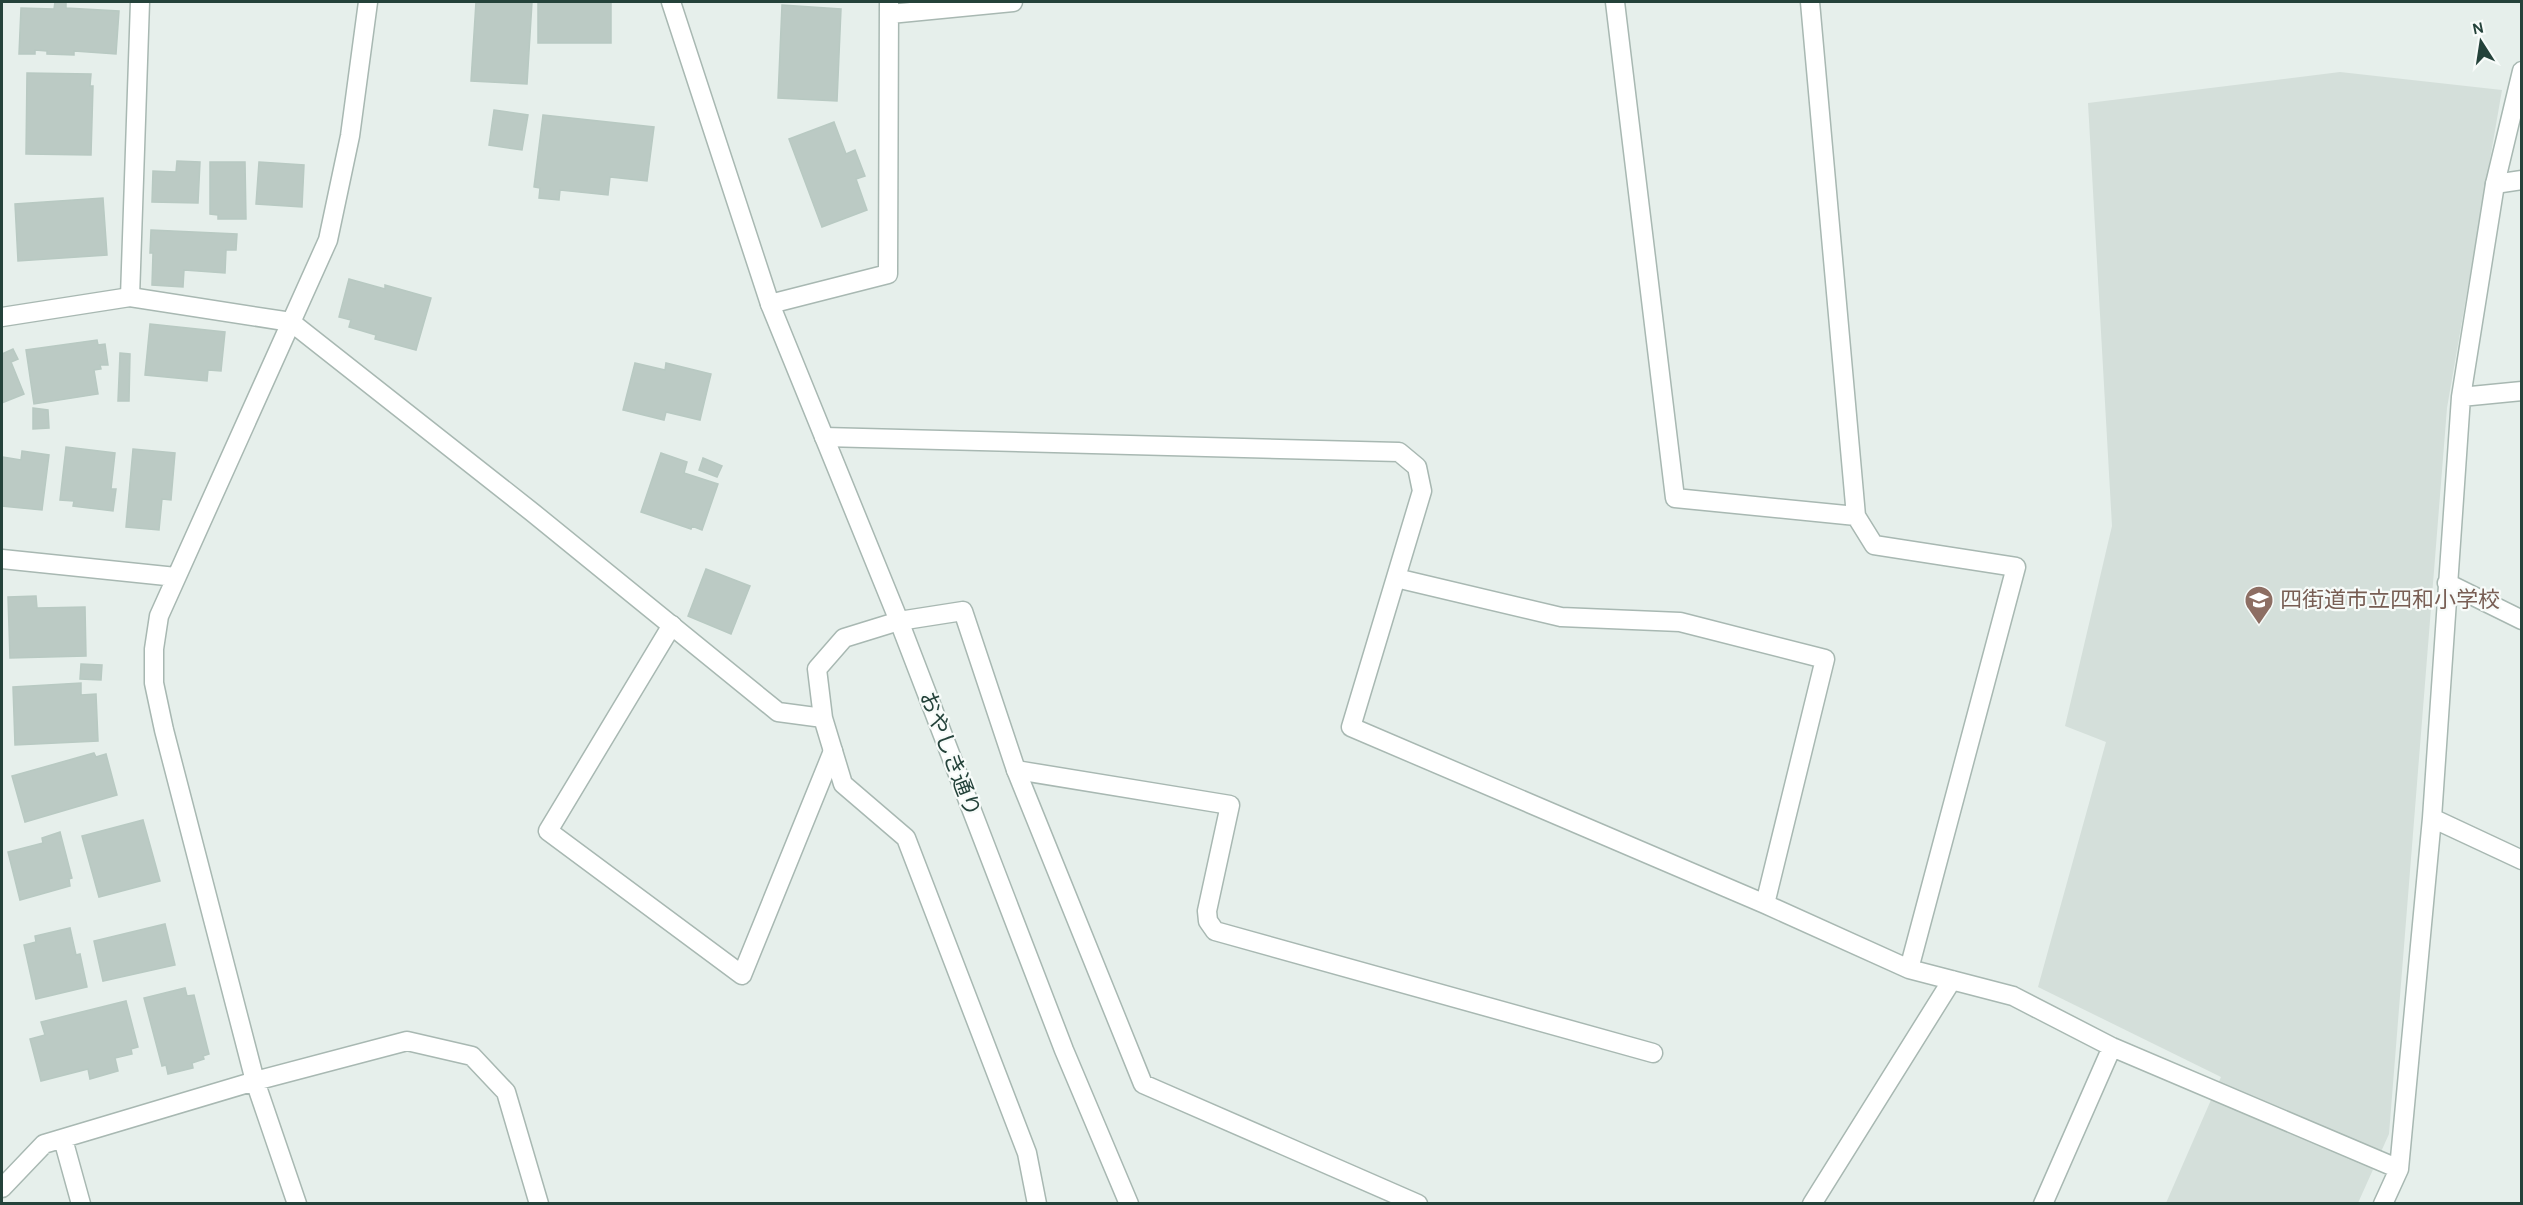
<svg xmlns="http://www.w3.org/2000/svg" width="2523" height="1205" viewBox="0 0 2523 1205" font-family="Karla,'Noto Sans JP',sans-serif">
	<rect width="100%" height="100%" fill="#e6efeb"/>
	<path fill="#d4dfda" d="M2340 72 2502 90 2447 408 2389 1134 2358 1203H2166L2221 1077 2038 987 2106 742 2065 726 2112 526 2088 103Z"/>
	<path fill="#bbcac4" stroke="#b8c9c2" stroke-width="1.5" d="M55 2H66V8L119 11 116 54 74 51V55L47 54V51L35 50V54H19L21 8 54 9Z
		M476 2H532L527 84 471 81Z
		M538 2H611V43H538Z
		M782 5 841 9 837 101 778 98Z
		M27 73 91 74 90 86H93L91 155 26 154Z
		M494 110 528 115 522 150 489 145Z
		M543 115 654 127 647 181 610 177 608 195 560 190 559 200 539 198 540 188 534 187Z
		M834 122 846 154 855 150 865 176 856 179 867 210 822 227 789 139Z
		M177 161 200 162 198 203 152 202 153 171 176 172Z
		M210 162H245L246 219H218V215L210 214Z
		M259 162 304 165 302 207 256 204Z
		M103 198 107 255 18 261 15 204Z
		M151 230 237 234 236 250H226L225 273 184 270 183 287 152 285 153 253H150Z
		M349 279 385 289V285L431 298 416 350 375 339 376 335 349 327 351 320 339 317Z
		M150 324 225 332 221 371 208 370 207 381 145 375Z
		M97 340 98 345 105 344 108 365H100L101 369 94 370 98 394 34 404 26 350Z
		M13 349 18 359 11 362 24 394 2 403V354Z
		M120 353 130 354 129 401H118Z
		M635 363 665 370 666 363 711 374 700 420 666 412 664 420 623 410Z
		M33 408 48 410 49 428 33 429Z
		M66 447 115 453 111 489H116L113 511 73 506 74 501 60 500Z
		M133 449 175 453 171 500 162 499 159 530 126 527Z
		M22 451 49 455 42 510 2 506V457L21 460Z
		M661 453 687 462 684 473 718 484 702 530 692 526 691 529 641 512Z
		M703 458 722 466 717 477 699 470Z
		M706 569 750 586 731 634 688 616Z
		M36 596 37 608 85 607 86 656 10 658 8 597Z
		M81 664 102 665 101 680 80 679Z
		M81 683V695L96 694 98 741 15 745 13 687Z
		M94 753 96 757 106 754 117 795 25 822 12 776Z
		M143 820 160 881 99 897 82 836Z
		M60 832 72 878 69 879 70 886 20 900 8 852 43 843 42 838Z
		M165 924 175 965 103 981 94 941Z
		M70 928 76 955 80 954 87 987 36 999 24 945 36 942 35 936Z
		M185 988 187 996 194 995 209 1054 203 1056 204 1059 192 1063 193 1068 168 1074 166 1065 162 1066 144 998Z
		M126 1001 138 1047 131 1049 132 1054 115 1058 118 1071 90 1079 88 1069 41 1081 30 1039 45 1035 41 1022Z"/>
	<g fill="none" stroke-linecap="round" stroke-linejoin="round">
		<g stroke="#a8b8b2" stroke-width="21">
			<path id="service" d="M2495 184 2522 180
				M130 297 140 2
				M672 625 548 831 742 975 833 751
				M1016 770 1230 805 1207 911 1208 921 1215 931 1653 1053"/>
		</g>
		<g stroke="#a8b8b2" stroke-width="21">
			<path id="minor" d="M1615 2 1675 498 1856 516
				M1810 2 1856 516 1874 545 2016 567 1909 969
				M890 14 1013 2
				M770 304 888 274 889 2
				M2 317 130 297 291 322 532 512 778 712 823 718 817 669 844 638 899 621 963 611 1016 770 1143 1084 1418 1204
				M2461 397 2522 391
				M824 437 1399 452 1417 467 1422 491 1351 727 1765 904 1909 969 2013 996 2112 1047 2399 1169
				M2 559 176 577
				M1396 578 1561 617 1680 622 1825 659 1765 904
				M2447 583 2522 620
				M823 718 843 784 906 838 1027 1153 1037 1204
				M2432 818 2522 860
				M63 1139 81 1204
				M2 1188 44 1144 255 1081 407 1041 472 1056 506 1092 539 1204
				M297 1204 255 1081 164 730 154 683V649L159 616 328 240 350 136 368 2
				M1812 1204 1952 980
				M2043 1204 2112 1047
				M2383 1204 2399 1169 2432 818 2461 397 2495 184 2522 71"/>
		</g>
		<g stroke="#a8b8b2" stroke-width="21">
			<path id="tertiary" d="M671 2 770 304 899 621 1064 1050 1129 1204"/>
		</g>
		<use href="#service" stroke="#fff" stroke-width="18"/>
		<use href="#minor" stroke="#fff" stroke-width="18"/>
		<use href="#tertiary" stroke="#fff" stroke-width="18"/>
	</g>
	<defs>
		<g id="school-pin" transform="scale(1.5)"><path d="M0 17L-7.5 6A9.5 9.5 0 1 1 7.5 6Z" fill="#8d6e63" stroke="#f7fbf9"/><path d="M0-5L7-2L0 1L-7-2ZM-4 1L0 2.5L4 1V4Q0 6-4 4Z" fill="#fff"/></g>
	</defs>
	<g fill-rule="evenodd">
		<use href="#school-pin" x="2259" y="600"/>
	</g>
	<g text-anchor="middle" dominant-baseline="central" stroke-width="4.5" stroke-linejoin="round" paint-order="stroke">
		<g font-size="22" fill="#785e54" stroke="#f7fbf9" text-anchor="start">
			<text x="2280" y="600">四街道市立四和小学校</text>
		</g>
		<g font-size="22" fill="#24423a" stroke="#f7fbf9">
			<text transform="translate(950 754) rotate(69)">おやしき通り</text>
		</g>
	</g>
	<rect width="2523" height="1205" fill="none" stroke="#24423a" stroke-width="6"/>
	<g transform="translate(2481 42) rotate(348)" stroke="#f7fbf9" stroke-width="4.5" paint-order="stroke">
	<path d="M0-4.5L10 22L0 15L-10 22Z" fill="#24423a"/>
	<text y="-9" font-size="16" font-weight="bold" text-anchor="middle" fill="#24423a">N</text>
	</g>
</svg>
